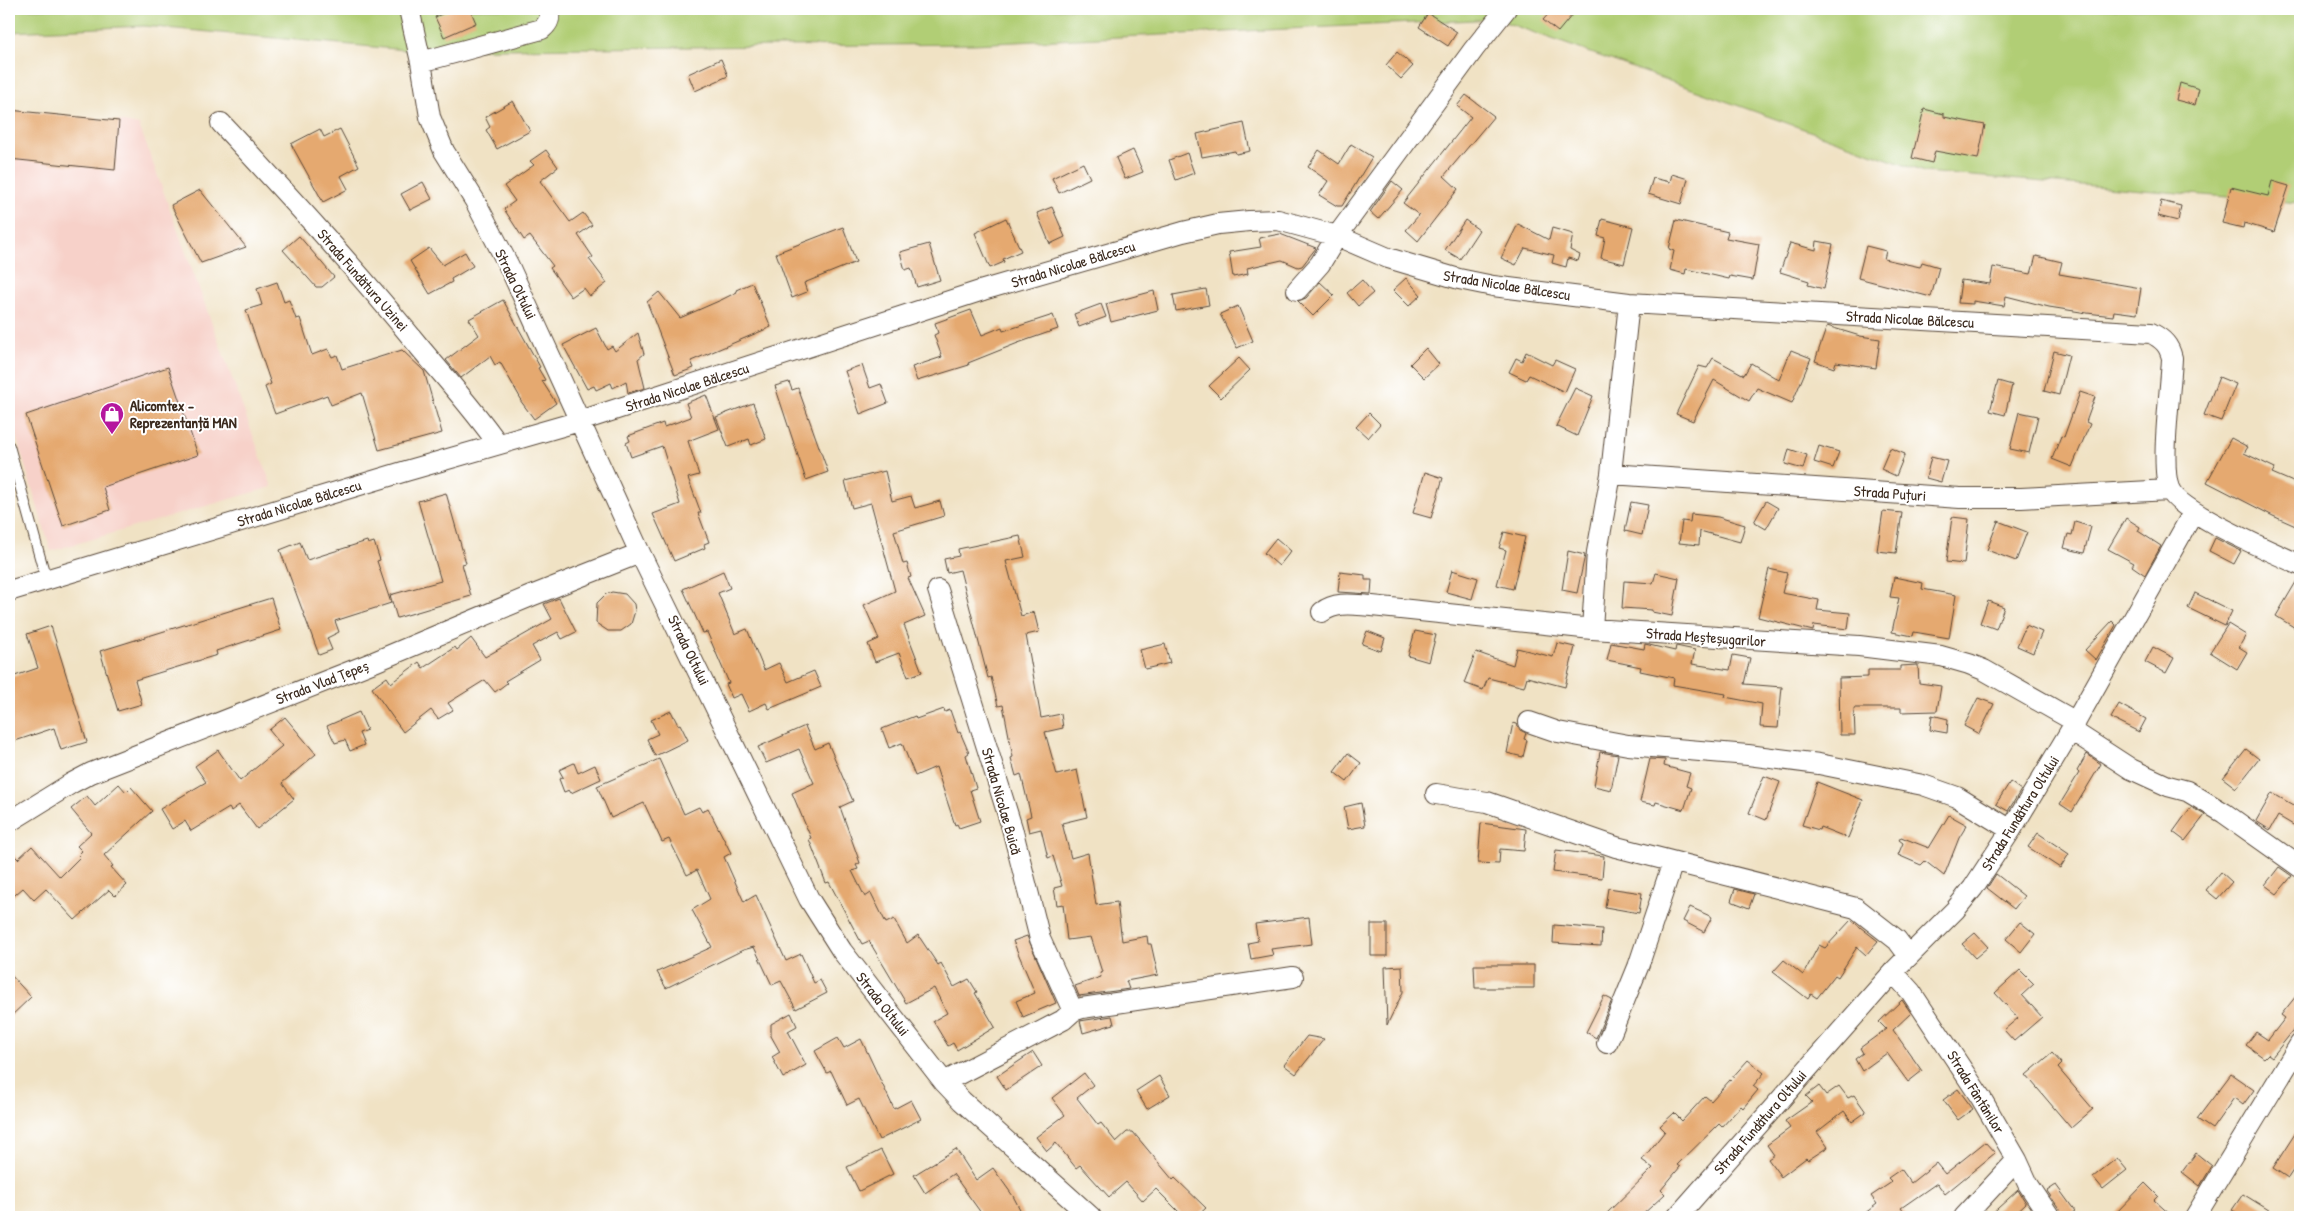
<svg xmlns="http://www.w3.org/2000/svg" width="2309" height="1226" viewBox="0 0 2309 1226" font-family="'Patrick Hand',sans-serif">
	<rect width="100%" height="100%" fill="#fff"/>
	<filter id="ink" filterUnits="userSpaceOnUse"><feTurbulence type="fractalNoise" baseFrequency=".02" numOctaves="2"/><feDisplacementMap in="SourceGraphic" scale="10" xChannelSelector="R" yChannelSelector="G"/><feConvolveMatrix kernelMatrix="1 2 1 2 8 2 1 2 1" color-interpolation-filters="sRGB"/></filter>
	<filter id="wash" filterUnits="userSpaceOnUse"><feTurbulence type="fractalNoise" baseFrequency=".0096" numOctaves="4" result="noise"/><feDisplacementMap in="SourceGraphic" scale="20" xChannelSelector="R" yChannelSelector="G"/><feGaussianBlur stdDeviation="1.12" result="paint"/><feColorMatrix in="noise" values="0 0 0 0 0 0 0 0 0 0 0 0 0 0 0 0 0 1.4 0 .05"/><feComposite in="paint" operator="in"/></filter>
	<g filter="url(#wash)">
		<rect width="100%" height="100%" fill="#f0e2c4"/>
		<path fill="#f7d1c9" d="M9 110 119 121 139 125 272 487 51 551 9 413Z"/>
		<path fill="#b1ce75" stroke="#767c4a" d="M9 9H2300V203L1924 172 1496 19 973 44 406 50 144 26 9 32Z"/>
		<g id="blocks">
			<path fill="#e5a970" d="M453 9H470L476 23 444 37 435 17Z
				M1553 9H1565L1572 15 1558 32 1543 20Z
				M1428 13 1457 32 1448 46 1419 27Z
				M1397 52 1413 66 1401 79 1386 65Z
				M721 59 728 76 695 91 688 74Z
				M2180 83 2199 89 2195 105 2176 100Z
				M1466 95 1494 116 1444 176 1458 189 1418 241 1406 230 1419 215 1403 203 1471 117 1457 106Z
				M513 101 530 131 497 149 486 130 490 127 485 117Z
				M1924 109 1944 114V117L1985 125 1978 159 1935 151 1932 163 1912 158Z
				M9 110 119 121 115 170 9 159Z
				M1244 123 1250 151 1236 154 1235 151 1202 157 1197 134Z
				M320 129 324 137 340 129 359 166 341 176 348 189 323 202 291 144Z
				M1351 144 1372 157 1342 206H1337L1319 195 1328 181 1308 167 1319 150 1339 164Z
				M546 150 558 167 540 181 570 222 583 213 592 225 578 235 593 257 589 259 607 283 590 296 584 288 571 297 550 268 553 266 530 236 524 240 504 209 515 201 504 186 534 165 530 161Z
				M1133 150 1143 172 1125 179 1116 158Z
				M1187 153 1194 173 1176 180 1169 160Z
				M1083 163 1090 178 1059 193 1052 178Z
				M1672 174 1688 179 1681 204 1648 194 1653 178 1670 182Z
				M1392 181 1403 190 1378 219 1370 212Z
				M2272 181 2289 186 2274 232 2244 223 2243 228 2222 223 2231 187 2268 196Z
				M423 182 432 199 410 210 401 194Z
				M200 190 246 247 201 263 171 205Z
				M2161 201 2181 206 2178 221 2158 216Z
				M1052 207 1065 237 1050 244 1037 213Z
				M1006 218 1021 251 1003 259 1004 262 990 268 975 233Z
				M1602 219 1633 227 1624 264 1601 258 1605 238 1598 236Z
				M1465 220 1479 230 1460 259 1445 250Z
				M1676 220 1728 232 1726 238 1759 244 1753 280 1730 276 1729 279 1686 269 1685 274 1670 270 1674 251 1669 249Z
				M1518 224 1549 240 1552 228 1573 234 1570 250 1580 255 1578 261 1568 258 1566 267 1552 263 1554 255 1525 248 1516 265 1501 258Z
				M843 227 856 262 804 283 807 292 792 298 776 253Z
				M1280 234 1316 248 1302 266 1298 267 1282 260 1247 268 1248 274 1233 277 1229 252 1261 247 1259 238Z
				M299 236 334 277 322 287H316L283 250Z
				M1817 241 1833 244 1824 289 1808 285 1809 281 1780 272 1790 243 1816 250Z
				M929 244 940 280 917 287 911 268 905 270 900 252Z
				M1866 246 1886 251 1884 259 1920 267 1922 262 1939 267 1931 297 1858 278Z
				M429 248 443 265 465 252 473 266 451 279 452 282 430 294 410 261Z
				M2036 256 2062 262 2059 274 2141 288 2137 314 2114 311 2113 316 2087 313 2049 307 2006 296 2004 306 1973 301V304L1958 303 1961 280 1990 284 1993 267 2031 274Z
				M1406 278 1421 295 1409 306 1393 290Z
				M1362 280 1373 293 1358 306 1347 293Z
				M277 282 284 302 289 300 296 319 300 318 312 355 328 349 332 357 337 355 342 369 402 350 424 371 442 433 379 450 362 393 331 405 327 395 275 414 265 387 271 384 246 310 262 305 257 289Z
				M1320 282 1334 295 1313 316 1298 301 1306 298Z
				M752 283 771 327 691 361 694 368 675 375 647 302 659 292 680 318 721 300 737 292 736 290Z
				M1206 289 1209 305 1176 311 1173 295Z
				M1154 291 1158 310 1111 322 1106 304Z
				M503 300 540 367 538 368 545 380 542 381 556 403 534 419 520 400 521 399 500 362 495 365 490 356 461 378 446 360 479 335 469 319Z
				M1101 304 1106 317 1079 327 1074 314Z
				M1238 306 1253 341 1237 348 1220 314Z
				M971 310 982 335 1002 327 1003 331 1013 328 1053 315 1058 329 1018 343 968 363 969 365 917 381 912 367 942 357 934 335 938 333 935 323Z
				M1827 326 1860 336 1880 339 1876 368 1836 362 1834 368 1815 361Z
				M596 328 607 349 612 346 615 351 638 333 644 354 638 359 645 388 628 393 626 381 613 388 611 383 596 390 594 386 587 389 563 345Z
				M1426 348 1439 364 1424 378 1410 364Z
				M1791 350 1811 358 1792 403 1757 388 1749 401 1714 380 1693 421 1676 414 1699 366 1707 368 1713 358 1744 375 1751 363 1779 380Z
				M2054 351 2069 355 2059 395 2044 391Z
				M1526 352 1552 365 1555 360 1575 369 1565 392 1529 375 1526 380 1509 372 1516 358 1522 361Z
				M1239 358 1250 370 1221 398 1209 386Z
				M862 365 870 388 881 384 888 403 860 414 845 371Z
				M168 367 198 455 103 487 110 510 63 526 26 415Z
				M2219 377 2236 384 2221 421 2204 415Z
				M1998 381 2012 385 2005 415 1990 411Z
				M789 382 792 390 798 388 828 472 806 480 775 386Z
				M1575 388 1593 396 1577 436 1556 426Z
				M2080 392 2095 397 2086 422 2090 424 2072 467 2052 459 2061 436 2064 437Z
				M706 395 719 429 688 441 699 475 688 478 701 513H698L709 542 704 544 705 548 674 561 653 514 680 504 662 446 631 457 626 443 630 441 628 436 663 423 664 427 691 417 686 403Z
				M753 403 766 439 751 445 749 439 728 447 716 417Z
				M2019 412 2038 416 2029 453 2010 449Z
				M1369 413 1380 424 1368 438 1356 427Z
				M2231 438 2248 447 2244 453 2275 468 2272 473 2300 485V528L2273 516 2207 482Z
				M1819 446 1839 452 1833 468 1814 462Z
				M1890 448 1905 454 1896 476 1881 469Z
				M1789 449 1807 455 1803 469 1785 464Z
				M1931 457 1947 461 1941 482 1926 478Z
				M885 471 892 501 911 496 915 508 940 501 944 516 894 531 903 564 907 563 911 577 908 578 925 616 904 625 922 672 908 677 899 653 875 662 868 644 879 639 864 605 895 591 871 503 852 508 845 481Z
				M1425 472 1443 478 1431 518 1413 513Z
				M446 493 466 563 462 564 471 596 397 618 390 595 441 581 418 501Z
				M1766 501 1778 508 1766 529 1754 522Z
				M1631 502 1648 505 1642 535 1625 531Z
				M1883 511 1902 513 1896 553 1877 551Z
				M1691 514 1718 517 1745 525 1740 542 1700 531 1699 545 1679 543 1682 521 1690 522Z
				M1952 517 1969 519 1964 564 1946 562Z
				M2126 518 2140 527 2138 531 2161 546 2145 575 2132 566 2134 563 2108 549Z
				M1998 521 2027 532 2016 561 1987 550Z
				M2075 522 2091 527 2084 553 2064 548 2068 534 2072 535Z
				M1504 532 1525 537 1513 589 1497 585 1506 550 1499 548Z
				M1020 536 1025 557 1006 561 1021 616 1034 612 1039 632 1026 635 1041 718 1061 714 1063 728 1045 732 1057 775 1077 770 1087 817 1062 823 1071 858 1088 853 1096 905 1117 902 1122 941 1147 936 1148 944H1151L1158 975 1126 981 1129 989 1079 996 1075 986 1101 977 1100 973 1102 972 1091 937 1067 940 1063 904 1057 905 1054 888 1062 886 1053 856 1048 858 1041 829 1029 832 1026 818 1031 816 1021 774 1016 776 1011 758 1013 757 1003 705 998 706 991 677 988 678 960 570 947 573 944 559 959 556 958 549Z
				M1276 538 1291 551 1279 566 1264 553Z
				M2215 538 2241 551 2234 564 2209 551Z
				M367 541 368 544 374 542 380 560 377 561 391 603 335 621 339 632 327 638 332 650 319 655 280 550 300 542 307 560Z
				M1568 551 1585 555 1577 593 1562 590Z
				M1769 569 1787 573 1782 593 1819 600 1817 610 1850 613 1848 629 1814 625 1813 631 1758 617Z
				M1452 570 1478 578 1472 599 1446 592Z
				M723 571 730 588 718 593 735 634 747 629 764 670 779 663 788 682 814 671 821 687 769 709 766 703 749 711 741 694 732 698 726 684 729 683 707 632 703 633 683 589Z
				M1340 572 1365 575V580H1372L1371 594 1338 592Z
				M1656 573 1679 578 1672 616 1652 612V610L1622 608 1624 581 1653 583Z
				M1894 577 1923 583 1922 589 1956 595 1949 638 1914 632 1913 636 1892 632 1899 598 1890 597Z
				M2299 577H2300V631L2276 616Z
				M612 592 625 594 634 604 635 611 631 624 621 631H608L596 623 597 603 606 594Z
				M2195 593 2232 611 2225 626 2188 608Z
				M271 598 281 630 216 651 217 655 135 680 142 704 118 711 100 651Z
				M559 598 576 632 562 639 558 632 532 646 540 660 505 681 507 683 495 692 485 680 448 703 453 710 438 719 431 710 403 732 372 688 387 677 391 683 419 662 423 668 455 647 457 650 471 638 485 657 552 619 544 604Z
				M1988 601 2004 607 1996 629 1980 623Z
				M2112 621 2116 625 2096 660 2085 650Z
				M2228 624 2246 635 2239 647 2247 652 2237 669 2210 652Z
				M2026 625 2042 632 2033 653 2017 646Z
				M51 626 87 742 61 750 54 728 9 743V678L38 668 27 634Z
				M1367 631 1385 638 1381 651 1362 644Z
				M1415 631 1436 635 1429 662 1408 656Z
				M1557 643 1575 647 1565 687 1527 677 1524 687 1488 678 1483 690 1464 683 1476 652 1513 665 1517 648 1553 657Z
				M1611 643 1644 649 1645 644 1675 651 1676 646 1695 650 1692 664 1730 670 1733 655 1750 658 1744 684 1782 687 1778 728 1760 727 1762 704 1725 697 1726 694 1673 685 1674 678 1640 671 1641 667 1607 660Z
				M1165 644 1170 663 1145 669 1140 650Z
				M2153 647 2174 658 2166 673 2145 662Z
				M1918 665 1919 683 1941 686 1937 711 1901 712V708H1854L1855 735H1840L1839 678 1868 677V670H1900V666Z
				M1978 698 1994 704 1979 734 1964 726Z
				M2119 704 2146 719 2139 732 2111 718Z
				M944 709 945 712 950 710 958 733 960 732 969 753 966 755 976 788 970 790 980 821 959 828 957 824 955 825 936 767 915 776 902 743 889 748 882 729 915 716 916 719Z
				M671 711 678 725 680 724 688 740 655 756 647 739 658 734 651 720Z
				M359 712 367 730 359 733 364 745 350 751 345 740 335 743 327 726Z
				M1932 715 1948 719 1947 733 1930 730Z
				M285 717 316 754 282 783 294 799 257 829 239 805 231 811 229 808 191 831 185 821 172 829 160 809 206 782 195 766 218 750 240 781 282 746 269 730Z
				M1513 723 1517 724 1520 730 1526 733 1524 739 1527 740 1523 757 1507 753Z
				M805 726 815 749 828 743 853 801 840 807 860 863 856 865 858 869 852 871 865 897 871 893 886 923 894 919 907 943 918 935 938 965 941 963 954 987 969 979 977 992 975 993 995 1027 957 1050 953 1043 948 1046 933 1021 947 1013 934 988 906 1003 869 941 862 944 829 882 826 883 809 839 811 838 792 793 814 783 799 749 766 763 758 747Z
				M2246 749 2259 759 2236 788 2223 778Z
				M1600 752 1618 755 1611 790 1594 786Z
				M1348 753 1361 763 1347 782 1334 772Z
				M2087 754 2101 764 2072 812 2060 804 2079 773 2077 771Z
				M659 759 684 814 699 807 702 812 708 808 731 853 724 857 744 902 756 895 786 961 801 954 814 983 820 980 827 993 796 1009 781 981 772 985 754 947 743 950 666 988 657 972 712 947 692 910 710 899 697 870 687 875 669 839 662 842 644 803 611 818 597 786Z
				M1650 759 1665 760 1664 766 1690 773 1686 786 1691 788 1684 810 1656 802 1655 805 1640 802Z
				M574 763 578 773 595 765 601 779 571 793 569 790 564 792 559 779 563 777 559 770Z
				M1764 776 1780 782 1766 820 1749 813Z
				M1817 782 1863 800 1848 838 1820 827 1819 830 1802 825Z
				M2010 782 2021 790 2008 811 1996 804Z
				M119 784 126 792 131 787 152 811 104 855 113 866 111 867 127 885 115 896 109 890 75 920 46 889 34 900 23 888 9 900V850L18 859 32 846 60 877 80 857 78 855 82 851 77 846 91 833 71 809 87 796 95 806Z
				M2272 793 2300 809V829L2278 816 2270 830 2256 821Z
				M1361 803 1365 826 1348 829 1344 807Z
				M2191 807 2205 815 2185 841 2173 832Z
				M1949 815 1967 825 1959 838 1944 876 1925 861 1921 865 1898 855 1903 843 1899 840 1901 837 1929 848Z
				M1481 823 1526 829 1524 851 1500 849 1499 864 1478 863Z
				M2038 833 2069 854 2060 868 2028 847Z
				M1556 850 1604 856 1602 878 1553 872Z
				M2279 867 2292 876 2277 894 2265 885Z
				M2221 872 2232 882 2217 899 2206 890Z
				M1996 874 2024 896 2014 909 1987 888Z
				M1608 888 1642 893 1639 913 1605 907Z
				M1735 889 1754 894 1749 908 1731 901Z
				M1690 907 1712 917 1704 932 1683 921Z
				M1309 917 1312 944 1271 949 1273 955 1251 959 1248 943 1258 941 1255 924Z
				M1851 920 1878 941 1866 955 1857 947 1838 977 1835 975 1817 998 1811 994 1808 999 1773 972 1784 960 1803 975 1819 945 1825 948Z
				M2020 922 2035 934 2021 952 2006 939Z
				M1371 924H1387V956H1371Z
				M1554 925 1602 929 1601 946 1553 943Z
				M1975 933 1988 947 1975 958 1962 944Z
				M1027 936 1056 1003 1023 1017 1016 1001 1035 993 1013 941Z
				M1474 965H1534V988H1475Z
				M1402 966 1403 992 1387 1025 1385 967Z
				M2020 970 2034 984 2022 995 2042 1017 2014 1041 2004 1030 2018 1018 1995 993Z
				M9 973 31 997 9 1018Z
				M2300 991V1031L2296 1027 2272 1057 2268 1054 2264 1058 2246 1045 2256 1032 2268 1040 2285 1018 2281 1015Z
				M1604 996 1612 1000 1596 1038 1586 1032Z
				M1902 1000 1911 1013 1893 1030 1922 1071 1908 1082 1887 1053 1862 1071 1855 1059 1863 1053 1860 1048 1886 1029 1879 1022Z
				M791 1013 797 1026 788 1031 806 1065 783 1078 772 1057 780 1052 771 1036V1024Z
				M1112 1016 1114 1024 1083 1033 1080 1021Z
				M1307 1036 1324 1039 1296 1074 1284 1065Z
				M838 1038 844 1048 861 1039 894 1109 911 1100 921 1119 879 1140 859 1099 847 1105 831 1071 827 1073 815 1051Z
				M1033 1052 1042 1066 1006 1090 997 1076Z
				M2052 1053 2062 1064 2058 1068 2093 1109 2071 1128 2026 1075Z
				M1748 1060 1764 1073 1753 1086 1758 1090 1743 1108 1741 1106 1722 1127 1719 1124 1677 1165 1680 1167 1661 1190 1665 1194 1640 1217H1603L1653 1168 1642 1160 1665 1131 1660 1126 1674 1113 1682 1121 1705 1096 1711 1101Z
				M1084 1073 1093 1085 1077 1098 1098 1125 1101 1123 1116 1142 1127 1132H1133L1173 1180 1175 1178 1206 1208 1196 1217H1184L1156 1189 1143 1201 1126 1182 1109 1197 1080 1165 1076 1168 1056 1143 1047 1151 1036 1137 1065 1115 1052 1098Z
				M2231 1074 2254 1090 2243 1105 2234 1098 2212 1129 2197 1119Z
				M1159 1076 1170 1095 1147 1109 1136 1091Z
				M1819 1086 1826 1095 1839 1086 1848 1098 1854 1095 1866 1112 1852 1122 1844 1111 1817 1132 1828 1147 1808 1160 1806 1158 1781 1177 1768 1159 1774 1155 1767 1145 1790 1128 1785 1121 1812 1102 1806 1096Z
				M1958 1089 1973 1109 1958 1120 1943 1100Z
				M2300 1126V1160L2288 1178 2273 1168Z
				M1985 1142 1995 1153 1945 1194 1937 1183 1901 1208 1908 1217H1860L1877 1204 1871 1196 1892 1182 1888 1178 1901 1169 1911 1183 1936 1163 1945 1174Z
				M956 1149 976 1180 993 1168 1013 1196 1024 1217H984L953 1174 925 1193 914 1175Z
				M881 1150 893 1174 859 1191 847 1167Z
				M2196 1153 2212 1166 2200 1186 2182 1172Z
				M2117 1158 2127 1170 2103 1189 2093 1177Z
				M2145 1183 2158 1196 2154 1200 2173 1217H2112Z
				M2056 1185 2075 1211 2067 1217H2062L2060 1210 2047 1191Z
				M2018 1190 2026 1203 2011 1217H1988Z
				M2243 1194 2280 1217H2244L2232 1210Z"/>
		</g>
	</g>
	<g filter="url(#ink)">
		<use href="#blocks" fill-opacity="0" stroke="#564637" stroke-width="1"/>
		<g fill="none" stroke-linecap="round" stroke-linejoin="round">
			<g stroke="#564637" stroke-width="12">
				<path id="service" d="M9 446 46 579"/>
			</g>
			<g stroke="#564637" stroke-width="22">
				<path id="minor" d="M409 9 421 62 430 117 444 151 475 201 509 266 640 553 809 899 842 951 944 1082 962 1101 1091 1217
					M421 62 542 29C549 23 551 18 548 9
					M221 123C290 197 358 271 422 350 448 381 475 411 498 444
					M1297 290 1320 264 1337 236 1474 49 1506 9
					M1611 474 1960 498H2021L2169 490
					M938 590 1012 828 1040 939 1073 1011
					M9 591 406 471 580 421 983 290 1183 232 1218 224 1249 221 1278 220 1337 236 1388 258 1459 279 1493 286 1629 303 2151 333C2163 339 2169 345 2172 358 2171 387 2160 465 2169 488 2178 513 2273 552 2300 565
					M1322 612C1337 601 1354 605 1372 606L1592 629 1859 646 1941 656 1969 664 1984 670 2076 722
					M1592 629 1597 552 1611 474 1629 303
					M1529 722 1558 732 1628 745 1748 755 1819 764 1923 785 1957 797 2011 830
					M2071 730 2131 769 2168 786 2187 791 2224 813 2300 867
					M1436 794 1487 802 1616 847 1856 908 1897 940 1909 956
					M9 822 72 783 91 773 374 662 531 596 640 553
					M1893 972 1911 992 1981 1098 2017 1160 2028 1184 2050 1217
					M1607 1043 1638 967 1673 862
					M944 1082 1063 1020 1073 1011 1082 1008 1293 977
					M1677 1217 1893 972 1955 910 1973 888 2011 830 2071 730 2193 513
					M1964 1217 2017 1160
					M2195 1217 2300 1044"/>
			</g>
			<use href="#service" stroke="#fff" stroke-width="10"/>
			<use href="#minor" stroke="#fff" stroke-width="20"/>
		</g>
	</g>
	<defs>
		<g id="shop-pin" transform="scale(1.25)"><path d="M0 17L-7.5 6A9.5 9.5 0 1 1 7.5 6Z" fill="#b5179e" stroke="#fff"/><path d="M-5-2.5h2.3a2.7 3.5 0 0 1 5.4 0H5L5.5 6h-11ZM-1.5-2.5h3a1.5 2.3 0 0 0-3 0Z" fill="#fff"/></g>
	</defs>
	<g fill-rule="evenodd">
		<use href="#shop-pin" x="112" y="414"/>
	</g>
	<g text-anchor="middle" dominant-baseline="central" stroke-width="4" stroke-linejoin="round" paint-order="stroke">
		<g font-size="15" fill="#3b2a1e" stroke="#fff">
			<text transform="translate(1073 264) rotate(-17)">Strada Nicolae Bălcescu</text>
			<text transform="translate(363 280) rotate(49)">Strada Fundătura Uzinei</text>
			<text transform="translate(516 284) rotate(64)">Strada Oltului</text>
			<text transform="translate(1507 285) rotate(9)">Strada Nicolae Bălcescu</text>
			<text transform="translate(1910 319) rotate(3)">Strada Nicolae Bălcescu</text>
			<text transform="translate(687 387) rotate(-18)">Strada Nicolae Bălcescu</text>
			<text transform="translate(1890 493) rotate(4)">Strada Puțuri</text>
			<text transform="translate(299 503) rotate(-17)">Strada Nicolae Bălcescu</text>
			<text transform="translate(1706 637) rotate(4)">Strada Meșteșugarilor</text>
			<text transform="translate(689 650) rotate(64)">Strada Oltului</text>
			<text transform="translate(322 682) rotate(-21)">Strada Vlad Țepeș</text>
			<text transform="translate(1002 801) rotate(74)">Strada Nicolae Buică</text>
			<text transform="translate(2020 813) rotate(-58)">Strada Fundătura Oltului</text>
			<text transform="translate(883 1004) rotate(52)">Strada Oltului</text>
			<text transform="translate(1976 1092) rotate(58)">Strada Fântânilor</text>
			<text transform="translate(1760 1122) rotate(-49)">Strada Fundătura Oltului</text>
		</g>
		<g font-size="15" font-weight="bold" fill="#3b2a1e" stroke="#fff" text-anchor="start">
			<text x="130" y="405">Alicomtex -<tspan x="130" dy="17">Reprezentanță MAN</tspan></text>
		</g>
	</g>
	<rect width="2309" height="1226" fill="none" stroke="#fff" stroke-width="30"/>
</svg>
